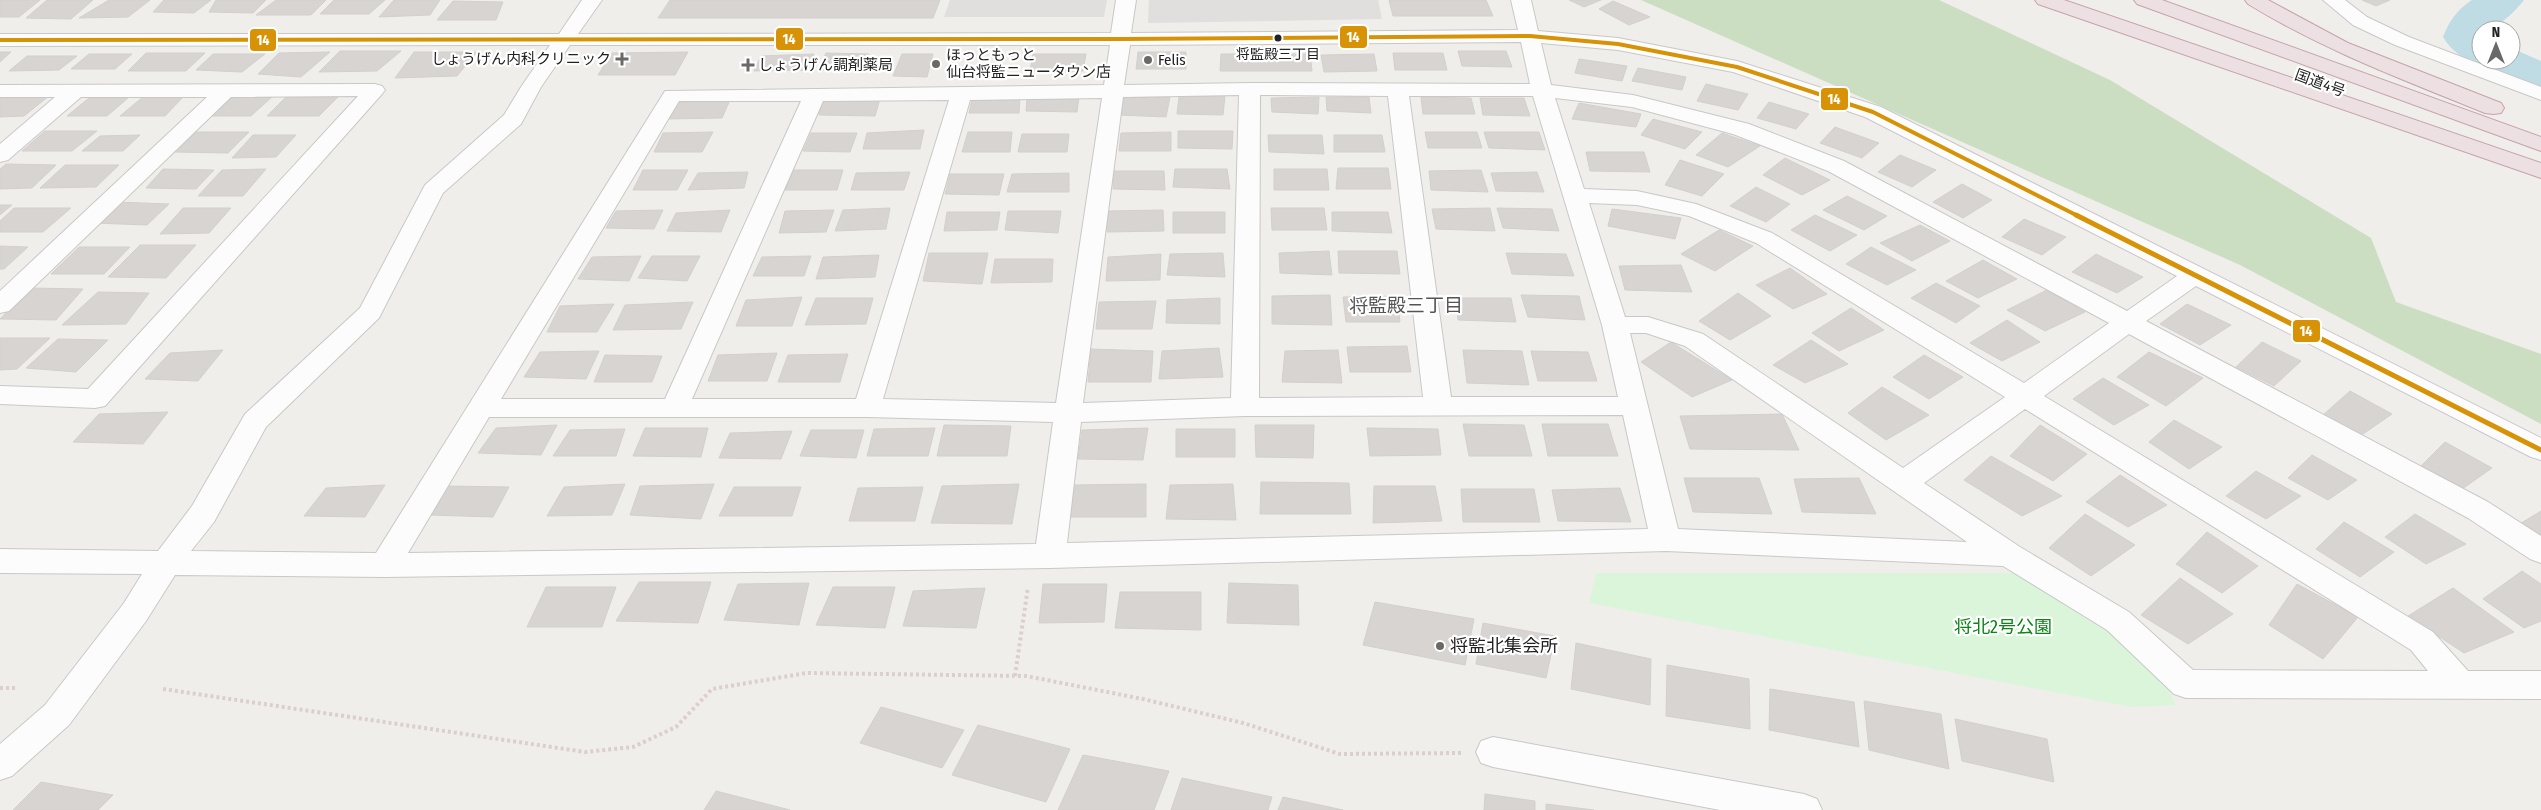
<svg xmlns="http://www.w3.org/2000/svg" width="2541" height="810" viewBox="0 0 2541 810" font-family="'Fira Sans Condensed','Noto Sans JP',sans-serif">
	<rect width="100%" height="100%" fill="#f0eeeb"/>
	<path fill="#cbdec1" d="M1641 0H1939L2110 80 2371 238 2396 302 2541 354V424L2240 265Z"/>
	<path fill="#daf5da" d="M1596 573H2013L2043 583 2110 629 2167 686 2176 705 2132 707 1589 603Z"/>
	<path fill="#e0dfde" d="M950 0H1107L1104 17H944Z
		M1149 0H1378L1382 19 1148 23Z"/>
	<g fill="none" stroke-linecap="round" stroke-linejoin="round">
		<path fill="#bfdbe3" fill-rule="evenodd" d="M2472 0H2524C2514 13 2496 30 2481 30V60H2511V48L2541 61V94C2521 89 2491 80 2479 63 2462 59 2452 51 2443 37 2450 20 2456 11 2472 0Z"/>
	</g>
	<path fill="#d7d4d2" stroke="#d3d0cc" d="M0 0H40L19 17H0Z
		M47 0H93L71 19 26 18Z
		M109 0H150L128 17 79 18Z
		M164 0H211L194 13 153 12Z
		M216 0H266L253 13 209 12Z
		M276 0H326L311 15H256Z
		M334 0H385L369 14H320Z
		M394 0H440L430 15 379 17Z
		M670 0H940L933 18H658Z
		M1389 0H1486L1493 16H1393Z
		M1569 0H1601L1584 7Z
		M2362 0H2390L2376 6Z
		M453 1 503 2 496 20H437Z
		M1613 1 1650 17 1629 25 1599 9Z
		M340 51H401L377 71 319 72Z
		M1458 51H1506L1512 67 1462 66Z
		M0 52H11L0 62Z
		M330 52 301 77 258 74 279 53Z
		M414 52H477L457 76 395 78Z
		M688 52 675 75H598L612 53Z
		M1138 52H1186V69H1136Z
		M146 53H205L186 71H128Z
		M826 53 869 54 864 70H818Z
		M1393 53H1443L1447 70H1395Z
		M89 54H132L115 69H71Z
		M213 54H265L242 72 196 70Z
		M814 54 808 70 754 71 761 56Z
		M902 54H933L927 77 893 76Z
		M1033 54H1086L1083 71H1030Z
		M1221 54H1310L1312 71H1220Z
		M1374 54 1377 71 1324 72 1321 55Z
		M27 56H77L59 70 9 71Z
		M1579 59 1627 66 1622 81 1575 73Z
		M1638 68 1686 77 1682 90 1632 81Z
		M1706 84 1748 94 1738 110 1697 101Z
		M185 95 165 116H120L144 96Z
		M49 96 24 116 0 117V97Z
		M229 96H273L251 116H212Z
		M1225 96 1223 115 1177 114 1179 97Z
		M286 97H338L319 116H267Z
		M1079 97 1077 112 1026 111 1027 98Z
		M1170 97 1166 117 1120 115 1122 98Z
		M1319 97 1318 114 1272 112 1271 98Z
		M1326 97H1369L1371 113 1327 111Z
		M1421 97 1471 98 1475 114H1423Z
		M89 98H128L107 116H67Z
		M1020 98 1019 113H969L972 99Z
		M1480 98H1524L1530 116 1483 115Z
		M822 99H880L875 116 819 115Z
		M730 100 722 118 668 119 676 102Z
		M1769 102 1809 114 1796 129 1757 118Z
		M1579 103 1641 114 1636 127 1572 119Z
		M1653 119 1702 132 1685 149 1641 135Z
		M1835 127 1879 143 1862 158 1820 143Z
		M924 130 920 149H863L867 133Z
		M45 131H97L72 151H22Z
		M1178 131H1233L1232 149 1178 148Z
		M196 132H249L228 153 173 152Z
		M713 132 702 152H654L663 133Z
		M968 132H1012L1010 152H962Z
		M1171 132V151H1119L1121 133Z
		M1425 132H1477L1482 148H1428Z
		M1484 132H1539L1545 150 1489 148Z
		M811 133H857L850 152 803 151Z
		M1722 133 1760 146 1728 167 1696 155Z
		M1022 134H1069L1067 152H1018Z
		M140 135 123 151H82L100 136Z
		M253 135H296L276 157 232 158Z
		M1268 135H1322L1324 154 1269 152Z
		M1334 135H1382L1385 152H1334Z
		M1586 152H1644L1650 172 1590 171Z
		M1900 155 1936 170 1912 187 1878 172Z
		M1785 158 1830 180 1802 195 1763 175Z
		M1680 160 1724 174 1702 196 1665 185Z
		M6 164 56 165 32 188 0 189V169Z
		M65 165H119L96 187 40 188Z
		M1338 168H1388L1391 189H1336Z
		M163 169 214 170 196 189 146 188Z
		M266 169 243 196H198L222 170Z
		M1175 169H1227L1230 189 1173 187Z
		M1274 169H1327L1329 190H1274Z
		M643 170H688L677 190H633Z
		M794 170H843L837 190H785Z
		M1481 170 1488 192 1431 190 1429 171Z
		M1113 171H1164L1165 190 1113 189Z
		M748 172 744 188 688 190 698 173Z
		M910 172 904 190H851L856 173Z
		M1537 172 1544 192 1496 191 1491 173Z
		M1069 173V192H1007L1012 174Z
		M950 174H1004L999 195 945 194Z
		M1962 184 1992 200 1963 218 1933 202Z
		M1756 187 1790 204 1766 222 1730 206Z
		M1847 196 1887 216 1864 230 1823 210Z
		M116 202 169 204 147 225 93 223Z
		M0 205H12L0 215Z
		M14 208H71L43 232H0V221Z
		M183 208H231L209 233 160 234Z
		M890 208 886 229 835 231 843 210Z
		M1271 208H1324L1327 230H1272Z
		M1490 208 1495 231 1436 229 1432 209Z
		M1497 208 1552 209 1559 231 1503 228Z
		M1612 209 1681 218 1675 239 1608 226Z
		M663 210 654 229 606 228 616 211Z
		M730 210 721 232 667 231 676 213Z
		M834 210 826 232 779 233 785 211Z
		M1163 210 1164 231 1107 232 1108 211Z
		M1008 211H1061L1058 233 1005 230Z
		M947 212H1000L997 230 944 231Z
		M1173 212H1225V233H1173Z
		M1332 212H1388L1392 233 1332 231Z
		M1815 215 1857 235 1830 251 1791 230Z
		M2024 219 2066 237 2042 255 2002 237Z
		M1920 225 1950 241 1912 261 1880 243Z
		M1719 230 1753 246 1715 271 1681 254Z
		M140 245H196L166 278 108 277Z
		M0 246 28 247 4 269H0Z
		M79 247H130L104 274H51Z
		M1871 247 1916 270 1887 285 1846 264Z
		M1329 251 1332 275 1280 273 1279 253Z
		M1338 251H1397L1400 274 1339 273Z
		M929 253H988L982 284 923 281Z
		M1223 253 1225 277 1167 275 1170 254Z
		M1506 253 1566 254 1574 276 1512 274Z
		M1161 254 1160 280 1106 281 1108 257Z
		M2096 254 2143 277 2117 293 2072 272Z
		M879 255 875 277 816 279 823 257Z
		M641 256 629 281 578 279 592 257Z
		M652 256H700L687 281 638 278Z
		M811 256 804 276H753L762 257Z
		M995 259H1053L1052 282 991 283Z
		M1983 260 2017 279 1978 298 1946 281Z
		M1681 265 1692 292 1625 290 1619 266Z
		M1790 268 1827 294 1793 309 1756 285Z
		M1936 283 1980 306 1956 323 1911 298Z
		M30 288 83 289 56 320 0 319Z
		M2047 290 2085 312 2045 331 2007 310Z
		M98 292 149 293 126 324 62 325Z
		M1738 293 1771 316 1730 340 1699 321Z
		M1330 295 1332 325 1272 324V296Z
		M1521 295 1579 296 1585 320 1528 317Z
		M1397 296 1400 322H1346L1343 297Z
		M802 297 792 326H736L746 300Z
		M816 298H873L866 324 805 325Z
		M1220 298V324L1166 323 1167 300Z
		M1456 298H1511L1516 322 1458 320Z
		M1156 301 1152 329H1096L1099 302Z
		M693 302 681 329 613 330 625 305Z
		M614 304 597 332H547L560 306Z
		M2187 304 2231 325 2200 345 2160 324Z
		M1851 308 1884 330 1839 351 1812 333Z
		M2007 320 2040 342 2002 361 1970 343Z
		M0 338H50L17 369 0 370Z
		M58 339 108 340 76 372 26 368Z
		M1811 340 1848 364 1805 383 1773 365Z
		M1671 342 1732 380 1692 397 1641 362Z
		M2262 342 2301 361 2274 386 2236 367Z
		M1407 346 1411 372H1350L1347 347Z
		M1219 348 1223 377 1159 379 1162 351Z
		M1091 349 1153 351 1151 382H1088Z
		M223 350 198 381 145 379 170 353Z
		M1338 350 1342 383 1282 382 1285 351Z
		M1463 350 1522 351 1529 385 1467 383Z
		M599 351 586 379 524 377 540 352Z
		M1531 351 1588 352 1597 381H1538Z
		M2149 352 2203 378 2166 406 2117 377Z
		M777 353 767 381H708L718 355Z
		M848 354 840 382H778L788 355Z
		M605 355 662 356 652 382H594Z
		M1924 355 1963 377 1929 399 1893 377Z
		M2103 378 2149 405 2114 425 2073 399Z
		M1882 387 1929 415 1886 440 1848 413Z
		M2350 391 2392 414 2360 436 2323 415Z
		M168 412 143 444 73 442 99 414Z
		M1782 414 1799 450 1690 449 1680 416Z
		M2174 420 2222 447 2189 469 2149 442Z
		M1463 424 1524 425 1532 456H1469Z
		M1542 424H1608L1618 456H1548Z
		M557 425 541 455 478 453 496 428Z
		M944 425 1011 426 1007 456H937Z
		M1255 425H1314L1313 458 1256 457Z
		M2040 425 2087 454 2053 481 2010 456Z
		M645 428H708L701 457 633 456Z
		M935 428 928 456H867L874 429Z
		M1148 428 1143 460 1078 459 1082 430Z
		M1367 428 1438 429 1441 455 1370 456Z
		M625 429 616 456H553L570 430Z
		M1176 429H1235V457H1176Z
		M811 430H864L856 458 800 456Z
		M792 431 781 459 719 458 730 433Z
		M2445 442 2492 468 2462 489 2421 466Z
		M2312 455 2357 480 2328 500 2288 478Z
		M1991 456 2062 496 2022 516 1964 480Z
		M2256 471 2301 496 2266 519 2226 496Z
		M2120 475 2167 505 2128 527 2086 502Z
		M1684 478H1759L1772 514 1693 512Z
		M1859 478 1876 514 1802 512 1794 479Z
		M1261 482 1349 483 1351 514H1260Z
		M625 484 612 515 547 516 564 487Z
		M714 484 701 519 630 515 640 486Z
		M1019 484 1012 524 931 523 942 486Z
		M1146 484V517H1068L1073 485Z
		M1233 484 1236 520 1166 519 1170 485Z
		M385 485 365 517 304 516 326 488Z
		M447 486 509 487 493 517 430 515Z
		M1374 486H1435L1442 521 1373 523Z
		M734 487H801L792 516H719Z
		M923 487 915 521H849L858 488Z
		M1620 488 1631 522 1558 521 1552 490Z
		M1461 489H1534L1540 522H1463Z
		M2541 511V539L2518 525Z
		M2085 514 2135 545 2091 576 2049 548Z
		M2415 514 2466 544 2426 564 2385 537Z
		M2344 522 2394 552 2360 577 2316 549Z
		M2207 532 2258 566 2222 593 2176 564Z
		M2522 571 2541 584V621L2524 628 2483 599Z
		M2180 578 2233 614 2188 644 2141 615Z
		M639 582H711L698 623 616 621Z
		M809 583 799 625 724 620 738 584Z
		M1229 583 1298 585 1299 625 1227 623Z
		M1043 584H1107L1104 622 1039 623Z
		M2297 584 2358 617 2323 659 2269 625Z
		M546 587H616L602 627H527Z
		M833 587H895L885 628 816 625Z
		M985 588 976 628 903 626 913 591Z
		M2453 588 2514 632 2464 653 2408 616Z
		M1120 592H1201V630L1115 628Z
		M1375 602 1474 619 1465 665 1363 645Z
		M1483 623 1555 636 1546 678 1476 664Z
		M1576 643 1651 659 1650 705 1571 689Z
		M1667 665 1749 679 1750 729 1666 716Z
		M1770 689 1854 702 1859 747 1769 730Z
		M1864 701 1941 714 1949 769 1869 750Z
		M881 707 964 730 942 768 860 743Z
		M1955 719 2047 739 2054 782 1962 761Z
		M978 725 1070 749 1046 802 952 775Z
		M1083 755 1169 771 1154 810H1058Z
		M1182 778 1272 797 1268 810H1171Z
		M41 782 113 795 98 810H13Z
		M716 791 790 810H704Z
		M1485 794 1535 801V810H1484Z
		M1283 797 1343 810H1278Z
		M1546 804 1594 810H1546Z"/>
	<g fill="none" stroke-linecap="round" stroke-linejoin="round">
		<g stroke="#c9c8c7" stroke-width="2">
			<path id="minor" d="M582 0H602L578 34 1111 33 1116 0H1136L1131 33 1518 30 1511 0H1531L1538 31 1618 38 1737 61 1881 107 2541 438V460L2531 457 2196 286 2146 321 2488 502 2541 536V563L2530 559 2468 518 2129 334 2044 396 2433 632 2468 671H2541V699L2186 698 2174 694 2107 630 2003 566 1666 551 1050 568 385 577 175 575 146 621 69 725 12 776 0 780V744L45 705 124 603 142 574 0 573V549L158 551 192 506 245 414 360 308 425 185 504 115 521 87 550 45 0 46V34H559ZM1521 42 1530 84 1250 83 1124 85 1130 45ZM1541 43 1618 50 1733 72 1865 117 2177 276 2127 311 1844 161 1749 124 1633 95 1551 85ZM570 45H1110L1104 85 665 91 376 553 191 551 214 522 266 427 379 318 443 193 521 124 541 87ZM1239 95 1231 398 1083 403 1123 97ZM1260 95 1388 96 1423 397 1259 398ZM1409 96H1533L1602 325 1618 397H1451ZM1102 98 1056 403 883 399 970 100ZM1555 98 1632 107 1733 134 1828 171 2109 323 2024 383 1772 233 1696 204 1637 191 1584 189ZM949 100 856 399H692L823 101ZM679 101H801L665 399H501ZM1589 203 1637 205 1689 216 1756 243 2005 397 1903 468 1703 334 1648 317H1625ZM1630 333H1646L1685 346 1967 542 1678 529ZM2025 409 2411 650 2428 671 2193 670 2129 612 2020 547 1924 483ZM1623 415 1648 529 1067 543 1081 422 1245 416ZM489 417H867L1053 422 1036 544 408 553Z
				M2323 0H2345L2367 17 2409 37 2541 87V100L2395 45 2353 25Z
				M375 84 382 86 385 90 382 94 105 406 95 408 0 404V386L88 389 358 96 231 97 9 311 0 313V291L207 97H81L8 160 0 162V144L55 97H0V85Z
				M1493 737 1804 794 1817 799 1822 810H1720L1493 767 1481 763 1476 752 1481 741Z"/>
		</g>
		<g stroke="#c5a2ac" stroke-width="2">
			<path id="highway" d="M2035 0H2064L2541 163V178L2038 4Z
				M2134 0H2162L2541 137V151L2137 4Z
				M2245 0H2268L2348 43 2501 103 2504 108 2501 113 2493 114 2485 113C2404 80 2323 50 2248 4Z"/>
		</g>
		<path stroke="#dccecd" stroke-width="4" stroke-dasharray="3 3" stroke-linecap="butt" d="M1015 676 1028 587
			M0 688H17
			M163 689 585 752 633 747 676 727 712 689 807 673 1026 676 1143 699 1243 723 1340 754 1461 753"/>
		<use href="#minor" fill="#fdfcfc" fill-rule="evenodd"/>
		<use href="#highway" fill="#ece0e2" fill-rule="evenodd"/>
		<g stroke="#fff" stroke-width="7">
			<path id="bus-1-far1" d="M0 40 1120 39 1530 36 1618 44 1737 67 1873 112 2078 216"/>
		</g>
		<g stroke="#fff" stroke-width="9">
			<path id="bus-1" d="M2076 215 2541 450"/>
		</g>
		<use href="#bus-1-far1" stroke="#d79205" stroke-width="4"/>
		<use href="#bus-1" stroke="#d79205" stroke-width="5"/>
	</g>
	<circle fill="#222" stroke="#fff" stroke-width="2" cx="1278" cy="38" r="4.5"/>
	<g fill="#6a6968" stroke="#fff" stroke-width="2">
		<path d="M619.5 51.5h5v5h5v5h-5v5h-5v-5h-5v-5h5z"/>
		<circle cx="1148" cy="60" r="5"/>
		<circle cx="936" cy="64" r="5"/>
		<path d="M745.5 57.5h5v5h5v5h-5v5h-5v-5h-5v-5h5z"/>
		<circle cx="1440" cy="646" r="5"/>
	</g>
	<g text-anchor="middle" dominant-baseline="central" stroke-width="4.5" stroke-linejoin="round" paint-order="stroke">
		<g font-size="14" fill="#222" stroke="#fff">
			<text x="1278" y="54">将監殿三丁目</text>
		</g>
		<g font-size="15" fill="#222" stroke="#fff" text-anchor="start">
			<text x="946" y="55">ほっともっと<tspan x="946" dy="17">仙台将監ニュータウン店</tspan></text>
			<text x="611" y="59" text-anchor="end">しょうげん内科クリニック</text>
			<text x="1158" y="60">Felis</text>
			<text x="758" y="65">しょうげん調剤薬局</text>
		</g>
		<g font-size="15" fill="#222" stroke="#fff">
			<text transform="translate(2320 83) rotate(20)">国道4号</text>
		</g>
		<g font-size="18" fill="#0c8416" stroke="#fff">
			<text x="2003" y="627">将北2号公園</text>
		</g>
		<g font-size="18" fill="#222" stroke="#fff" text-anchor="start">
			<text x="1450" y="646">将監北集会所</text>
		</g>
		<g font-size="19" fill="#555" stroke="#fff">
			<text x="1406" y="305">将監殿三丁目</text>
		</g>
	</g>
	<g stroke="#fff" stroke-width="2">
		<rect x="1339" y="25" width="29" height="24" rx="5" fill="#d79205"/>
		<rect x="775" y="27" width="29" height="24" rx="5" fill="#d79205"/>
		<rect x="249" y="28" width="28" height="24" rx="5" fill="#d79205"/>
		<rect x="1820" y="87" width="29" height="24" rx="5" fill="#d79205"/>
		<rect x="2292" y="319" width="29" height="24" rx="5" fill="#d79205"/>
	</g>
	<g font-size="14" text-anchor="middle" font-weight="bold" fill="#fff">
		<text x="1353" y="42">14</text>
		<text x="789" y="44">14</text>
		<text x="263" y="45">14</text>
		<text x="1834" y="104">14</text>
		<text x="2306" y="336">14</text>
	</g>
	<g transform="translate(2496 45)"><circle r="24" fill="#ffffff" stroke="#a7a7a7"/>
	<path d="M0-4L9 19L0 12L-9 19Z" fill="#6a6968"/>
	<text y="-8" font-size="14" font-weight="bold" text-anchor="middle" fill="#222222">N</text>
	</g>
</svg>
